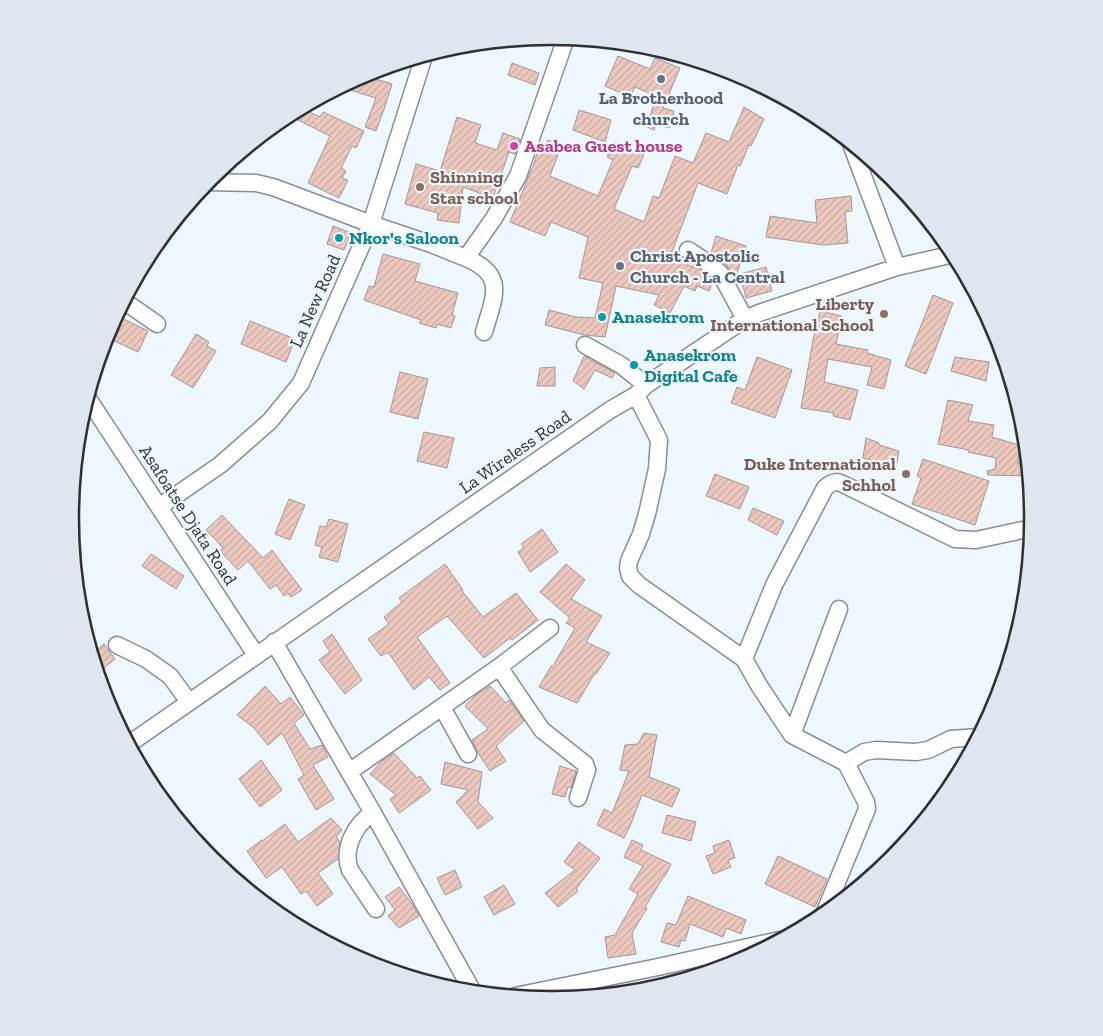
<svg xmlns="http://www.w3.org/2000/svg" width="1103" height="1036" viewBox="0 0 1103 1036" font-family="'Zilla Slab',serif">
	<defs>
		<pattern id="building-hatch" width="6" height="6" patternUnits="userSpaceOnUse" patternTransform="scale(1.25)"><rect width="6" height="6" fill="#edc8be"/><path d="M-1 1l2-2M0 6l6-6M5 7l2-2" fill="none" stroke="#ccaca4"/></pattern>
	</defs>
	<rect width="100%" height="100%" fill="#eef6fe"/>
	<path fill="url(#building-hatch)" stroke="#a29794" d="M618 56 650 69 655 58 680 68 663 108 674 111 669 128 656 124 654 130 647 127 656 96 635 87 630 97 605 86Z
		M512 63 539 73 535 85 508 75Z
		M363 75 392 84 384 109 376 131 365 127 376 98 340 87Z
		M744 107 764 119 751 146 749 145 740 166 738 165 727 194 698 183 670 257 698 269 712 280 713 281 709 291 697 286 695 291 684 286 670 313 654 305 659 295 616 286 605 337 584 335 545 325 549 310 576 317 595 318 603 283 579 278 588 237 551 222 545 236 510 222 535 161 539 145 545 147 548 140 561 146 550 176 598 196 613 160 607 157 614 142 644 155 638 168 632 166 614 209 644 222 653 196 659 198 675 156 693 163 706 133 729 142Z
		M301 108 320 117 323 112 364 131 356 148 352 146 341 168 346 171 342 178 348 180 339 198 308 183 330 136 288 115Z
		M579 110 611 120 605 142 573 130Z
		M457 117 481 125 475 143 497 150 503 133 520 139 515 154 509 152 493 198 463 187 459 223 437 220 438 213 405 204 416 164 440 171Z
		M851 196 852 211 845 212 848 243 824 245 766 237 770 216 817 223 815 200Z
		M333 226 351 233 344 250 327 244Z
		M716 236 746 246 736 276 732 275 727 265 711 253Z
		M383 254 420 264 415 281 458 293 452 315 455 316 451 328 437 324 436 328 419 323 421 320 364 300 369 286 374 287Z
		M766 267 772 291 746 298 740 274Z
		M933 295 953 303 926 374 905 366Z
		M820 311 842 316 836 344 868 350 867 353 891 360 884 389 867 385 872 367 828 359 824 382 858 390 850 420 833 416 834 413 801 408 813 340Z
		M118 316 148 331 138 352 108 338Z
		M250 321 295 339 286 362 241 344Z
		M196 334 209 342 207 346 216 351 193 388 171 375Z
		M584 356 615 373 612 378 595 370 584 389 573 381Z
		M757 357 792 370 775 418 731 403 737 387 745 390Z
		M955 357 989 362 986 381 951 371Z
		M555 367V386H537L540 368Z
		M400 372 428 379 418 419 390 412Z
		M948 400 973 405 968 421 994 425 992 437 1019 445 1018 464 1028 461 1029 476 988 475 987 471 995 469 996 458 968 452 969 450 938 444Z
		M424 432 454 438 447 468 417 461Z
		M866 438 879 443V445L899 451 896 467 863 458Z
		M923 459 989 481 975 525 912 504 921 478 917 476Z
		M715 474 749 487 740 509 706 496Z
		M289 499 305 505 290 540 275 534Z
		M753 508 784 521 777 535 748 520Z
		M222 515 263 558 272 550 302 590 291 597 288 593 284 596 276 585 270 589 248 561 238 570 220 551 223 548 206 530Z
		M329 519 348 524 338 562 319 557 322 547 315 545 320 526 326 527Z
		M542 529 558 552 530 572 518 552 524 548 521 544Z
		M151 554 184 576 176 589 142 566Z
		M445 564 463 590 462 591 483 617 516 593 538 620 512 640 510 638 484 658 447 616 417 637 450 683 440 690 429 677 414 690 388 652 381 656 368 639 389 624 384 617 402 602 399 598Z
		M566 564 585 580 571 599 602 616 586 642 610 653 596 674 595 673 577 703 539 687 551 666H553L575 628 566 623 570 618 540 592Z
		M332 634 362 680 345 694 319 660 330 652 323 641Z
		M104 644 115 659 97 673 92 654Z
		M265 686 281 704 290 697 304 715 294 723 310 749 322 745 328 757 313 765 334 799 316 810 298 779 304 775 282 733 268 745 253 727 237 715Z
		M490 686 506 703 509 700 524 721 496 746 506 761 490 771 478 753 472 740 488 729 465 706 475 696Z
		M644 733 657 735 649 777 680 789 672 807 642 795 630 826 624 838 597 825 604 809 612 813 629 771 620 770 625 745 638 744Z
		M394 753 417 778 420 776 431 790 399 813 390 799 396 795 370 774 382 761Z
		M261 760 282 790 260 807 239 779Z
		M445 762 482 772 478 802 493 818 478 829 456 802 468 790 441 784Z
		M560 766 576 771 571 788 568 787 565 797 552 794Z
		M667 815 696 822 691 841 662 833Z
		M331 818 342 830 336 837 340 842 338 859 318 873 333 894 317 906 306 891 301 894 282 867 266 878 247 851 262 840V841L285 824 298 842Z
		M632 840 643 845 641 850 671 864 665 876H664L645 907 647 908 632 933 636 954 608 958 605 937 615 935 638 894 629 889 643 866 624 857Z
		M729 840 735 858 728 860 731 867 713 874 706 856 715 853 713 846Z
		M579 842 600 858 576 889 578 891 558 907 545 893 575 870 564 862Z
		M778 856 827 879 815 907 765 884Z
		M455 870 462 887 445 895 437 878Z
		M504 885 515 904 494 915 484 897Z
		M399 887 412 904 419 916 399 928 388 916 395 910 385 897Z
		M688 896 746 920 741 934 726 928 723 937 690 924 685 941 681 940 679 947 661 942 667 923 676 925Z"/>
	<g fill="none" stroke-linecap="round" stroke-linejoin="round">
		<g stroke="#868d94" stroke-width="19">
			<path id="street" d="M851 144 897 267
				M207 182 256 183 273 187 371 224 431 244 466 258 494 218 518 176 566 38
				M688 250 705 261 720 273 745 319
				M466 258C507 275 494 297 484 332
				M124 301 157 324
				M585 345 621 365 646 385
				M636 395 659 440 657 469 647 514 641 534 629 561 628 568 630 576 639 585 744 659 760 687 792 735 846 763 866 802 867 809 824 914
				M87 397 256 655
				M159 507 220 465 270 421 301 383 371 224 424 56
				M274 642 373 813 473 992
				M117 645 146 659 170 676 189 702
				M744 659 774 585 825 488C834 480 837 481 847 486L955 539 976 540 1032 528
				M499 667 550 628
				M442 707 468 754
				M792 735 839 609
				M129 744 610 410 636 395 646 385 745 319 759 313 897 267 954 254
				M846 763 864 752 876 750 916 752 928 750 951 739 978 737
				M349 772 499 667 542 730 585 764 587 770 578 798
				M373 813C355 824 342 849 350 870L376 909
				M515 996 658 967 780 940"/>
		</g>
		<use href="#street" stroke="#fff" stroke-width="16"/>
	</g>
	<g fill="#6b7280" stroke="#eef6fe" stroke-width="2">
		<circle cx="661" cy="79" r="5"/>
		<circle cx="620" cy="266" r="5"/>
	</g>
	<circle fill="#d1479c" stroke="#eef6fe" stroke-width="2" cx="514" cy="146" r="5"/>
	<g fill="#8d6e63" stroke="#eef6fe" stroke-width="2">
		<circle cx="420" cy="187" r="5"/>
		<circle cx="884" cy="314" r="5"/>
		<circle cx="906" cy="474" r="5"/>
	</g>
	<g fill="#0f9aa8" stroke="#eef6fe" stroke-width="2">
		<circle cx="339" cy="238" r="5"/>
		<circle cx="602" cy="317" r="5"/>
		<circle cx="634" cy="365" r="5"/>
	</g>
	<g text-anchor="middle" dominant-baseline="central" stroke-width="4.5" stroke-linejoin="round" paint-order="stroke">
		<g font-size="18" font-weight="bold" fill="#5b616d" stroke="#eef6fe">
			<text x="661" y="98">La Brotherhood<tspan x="661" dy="21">church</tspan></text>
			<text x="630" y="256" text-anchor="start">Christ Apostolic<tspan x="630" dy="21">Church - La Central</tspan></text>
		</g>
		<g font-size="18" font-weight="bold" fill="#b23c85" stroke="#eef6fe" text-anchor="start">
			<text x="524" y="146">Asabea Guest house</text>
		</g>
		<g font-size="18" font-weight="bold" fill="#785e54" stroke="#eef6fe" text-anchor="end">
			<text x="430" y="177" text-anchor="start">Shinning<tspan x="430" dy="21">Star school</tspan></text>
			<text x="874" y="304">Liberty<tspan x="874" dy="21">International School</tspan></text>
			<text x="896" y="464">Duke International<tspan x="896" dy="21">Schhol</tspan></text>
		</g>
		<g font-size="18" font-weight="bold" fill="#0d838f" stroke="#eef6fe" text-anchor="start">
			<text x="349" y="238">Nkor's Saloon</text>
			<text x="612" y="317">Anasekrom</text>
			<text x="644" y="355">Anasekrom<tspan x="644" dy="21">Digital Cafe</tspan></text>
		</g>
		<g font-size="18" fill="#2e3134" stroke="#eef6fe">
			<text transform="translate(315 301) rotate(-66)">La New Road</text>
			<text transform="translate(515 452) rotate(-35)">La Wireless Road</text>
			<text transform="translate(188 515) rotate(57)">Asafoatse Djata Road</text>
		</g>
	</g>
	<path d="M0 0H1103V1036H0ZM551 45H552A472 472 0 0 1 1024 517V519A472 472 0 0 1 552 991H551A472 472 0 0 1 79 519V517A472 472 0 0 1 551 45Z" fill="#dfe6ee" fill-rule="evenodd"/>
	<path fill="none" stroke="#2e3134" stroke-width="2.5" d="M551 45H552A472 472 0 0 1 1024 517V519A472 472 0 0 1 552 991H551A472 472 0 0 1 79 519V517A472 472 0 0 1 551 45Z"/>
</svg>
